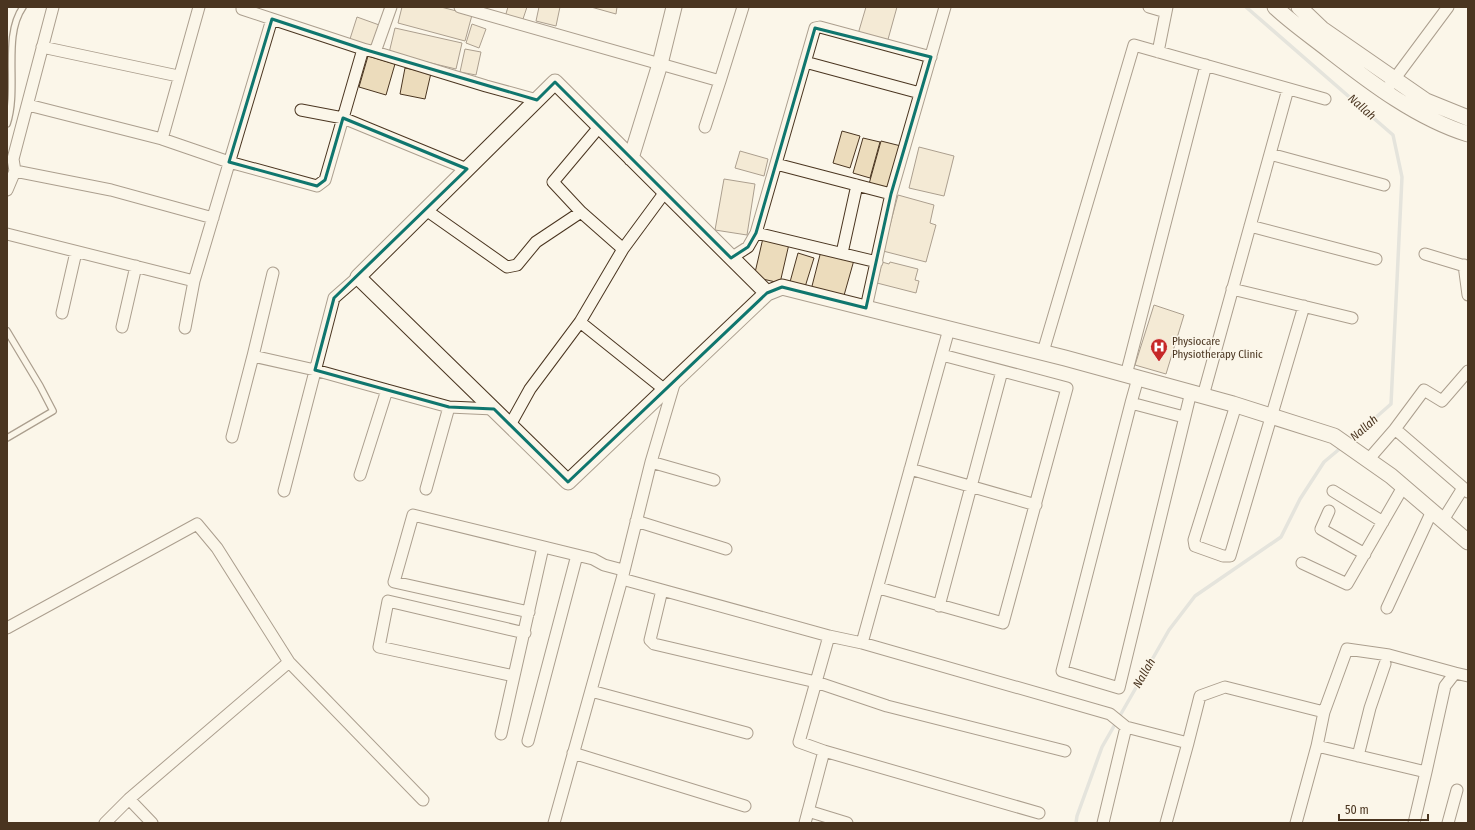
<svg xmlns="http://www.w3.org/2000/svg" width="1475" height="830" viewBox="0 0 1475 830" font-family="'Fira Sans Condensed',sans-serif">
	<rect width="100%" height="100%" fill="#fbf6e9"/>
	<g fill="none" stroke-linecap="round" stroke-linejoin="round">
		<path stroke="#c9cecd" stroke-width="3.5" d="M1246 7 1393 135 1402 177 1391 404 1348 442
			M1076 823 1077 816 1102 747 1169 630 1195 596 1281 537 1300 499 1324 462 1343 446"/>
	</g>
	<path fill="#ecdcbc" stroke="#4a3520" d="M402 7H441L472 15 465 41 398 23Z
		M508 7H527L522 22 505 17Z
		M539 7H560L556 26 536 21Z
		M591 7H617L616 14Z
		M866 7H897L887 43 858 34Z
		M357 17 382 26 374 50 349 42Z
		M472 24 486 29 479 48 466 43Z
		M395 28 462 43 456 69 389 53Z
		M465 49 481 52 476 75 460 72Z
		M368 56 395 64 386 95 359 87Z
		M405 68 431 73 425 99 400 94Z
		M842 131 860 136 850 168 833 163Z
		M863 138 880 142 870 178 853 173Z
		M881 141 901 146 889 190 869 184Z
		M919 147 954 156 944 196 909 188Z
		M740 151 768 159 764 176 735 168Z
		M724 179 755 184 747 235 715 230Z
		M898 195 934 205 930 223 936 225 926 262 883 251Z
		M763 238 789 244 780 283 754 277Z
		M821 251 854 260 843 299 811 290Z
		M798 253 814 258 805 287 790 282Z
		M882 262 889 264 890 262 918 269 915 280 919 281 916 293 877 283Z
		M1154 305 1184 315 1166 374 1135 365Z"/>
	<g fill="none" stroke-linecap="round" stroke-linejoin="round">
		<g stroke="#4a3520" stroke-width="8">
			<path id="lane" d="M7 124C19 88 2 37 23 7
				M7 331 40 386 53 411 7 438"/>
		</g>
		<g stroke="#4a3520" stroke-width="13">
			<path id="street" d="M391 7 375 52 486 86 537 100
				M460 7 720 81 743 7
				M1149 7 1166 12
				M272 19 363 49
				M42 47 178 76
				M1158 52 1167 7
				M805 62 920 93
				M1390 85 1448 7
				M28 105 162 139 229 162 317 186 325 180 363 49 375 52
				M301 110 343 118 467 169
				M705 127 720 81
				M162 139 199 7
				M1270 154 1384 185
				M776 164 891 194
				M15 171 111 190 213 218
				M7 190 15 171 13 159 53 7
				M426 210 507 267 517 265 536 242 581 212 623 249 580 322 530 389 510 425
				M581 212 553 182 600 126
				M1250 226 1376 259
				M7 234 194 281 272 19 242 9 244 7
				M623 249 665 192
				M842 253 857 185
				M1425 254 1468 267
				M731 258 748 247 756 233
				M877 262 756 233 815 28 820 27 931 57
				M1464 265 1468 295
				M1232 289 1352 318
				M866 308 891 194 945 7
				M62 313 76 252
				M580 322 665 390
				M122 327 136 266
				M185 328 194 281
				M1043 352 1134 45 1325 99
				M253 356 273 273
				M1468 371 1442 401 1424 390 1395 429 1468 492
				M1126 375 1206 65
				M675 381 651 462 622 579 829 636 862 643 1110 714 1126 727 1188 743 1200 696 1225 687 1324 712 1317 746 1426 772 1445 686 1455 673 1468 676
				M387 390 449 407 494 409
				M1203 396 1288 89
				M1131 403 1138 378
				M1236 405 1194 540 1195 546 1223 556H1230L1304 306
				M1184 417 1131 403 1062 671 1119 688 1191 392
				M232 437 253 356 315 370 387 390 360 475
				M1368 460 1395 429
				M651 462 714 480
				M910 469 1036 505
				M426 489 449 407
				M284 491 334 298 358 277
				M1333 491 1383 522
				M1329 511 1321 529 1365 554
				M1443 520 1463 488
				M636 521 726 549
				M1302 563 1347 584 1403 487
				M879 588 1003 623 1067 388 942 355
				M662 590 650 640 654 644 816 682 887 706 1065 751
				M939 606 1002 371
				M1387 608 1432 511
				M529 612 394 582 413 515 593 559 604 565 623 570
				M7 628 197 524 217 548 289 662 423 800
				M525 633 388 601 379 647 514 676 543 547
				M862 643 949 329
				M591 691 747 733
				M1324 712 1347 649 1389 655 1455 673
				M501 734 514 676
				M528 741 577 555
				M824 751 1039 813
				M573 753 745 806
				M1358 756 1370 708 1385 664
				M129 799 152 823
				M808 811 847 823
				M105 823 129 799 289 662
				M554 823 622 579
				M805 823 824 751 799 742 829 636
				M1103 823 1126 727
				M1166 823 1188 743
				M1296 823 1317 746
				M1414 823 1426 772
				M1448 823 1457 790"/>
		</g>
		<g stroke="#4a3520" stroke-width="17">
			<path id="secondary" d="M1275 7C1292 23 1311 36 1330 51 1371 83 1417 118 1468 134
				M1299 7 1322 29 1426 101 1468 118
				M631 158 660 64 674 7
				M767 293 555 82 358 277 568 482 767 293 782 287 1065 358 1233 404 1334 436 1391 476 1468 542"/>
		</g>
		<use href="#lane" stroke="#fbf6e9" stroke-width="5.5"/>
		<use href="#street" stroke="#fbf6e9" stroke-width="11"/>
		<use href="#secondary" stroke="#fbf6e9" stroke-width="15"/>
	</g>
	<path d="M0 0H1475V830H0ZM272 19 363 49 537 100 555 82 731 258 748 247 756 233 815 28 931 57 891 194 866 308 782 287 767 293 568 482 494 409 449 407 315 370 334 298 467 169 343 118 325 180 317 186 229 162Z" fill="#fbf6e9" fill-opacity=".55" fill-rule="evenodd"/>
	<path fill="none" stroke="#0f766e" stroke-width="3" stroke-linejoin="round" d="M272 19 363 49 537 100 555 82 731 258 748 247 756 233 815 28 931 57 891 194 866 308 782 287 767 293 568 482 494 409 449 407 315 370 334 298 467 169 343 118 325 180 317 186 229 162Z"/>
	<defs>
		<g id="hospital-pin" transform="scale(0.9)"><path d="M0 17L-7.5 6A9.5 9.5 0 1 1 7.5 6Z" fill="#c62828" stroke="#fbf6e9"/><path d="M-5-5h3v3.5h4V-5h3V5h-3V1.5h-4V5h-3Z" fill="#fff"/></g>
	</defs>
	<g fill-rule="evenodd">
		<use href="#hospital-pin" x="1159" y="347"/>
	</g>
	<g text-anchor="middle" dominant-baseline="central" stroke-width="3" stroke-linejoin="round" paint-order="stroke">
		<g font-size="11" fill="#4a3520" stroke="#fbf6e9" text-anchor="start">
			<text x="1172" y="341">Physiocare<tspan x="1172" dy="13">Physiotherapy Clinic</tspan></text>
		</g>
		<g font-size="12" font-style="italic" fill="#4a3520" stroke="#fbf6e9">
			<text transform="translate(1362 107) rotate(41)">Nallah</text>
			<text transform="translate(1364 428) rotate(-41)">Nallah</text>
			<text transform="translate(1144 673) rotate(-60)">Nallah</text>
		</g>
	</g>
	<rect width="1475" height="830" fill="none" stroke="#4a3520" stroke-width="16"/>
	<path d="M1339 814v6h89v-6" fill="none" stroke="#4a3520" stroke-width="2"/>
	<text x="1345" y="814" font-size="12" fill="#4a3520" stroke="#fbf6e9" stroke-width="3" paint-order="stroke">50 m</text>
</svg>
